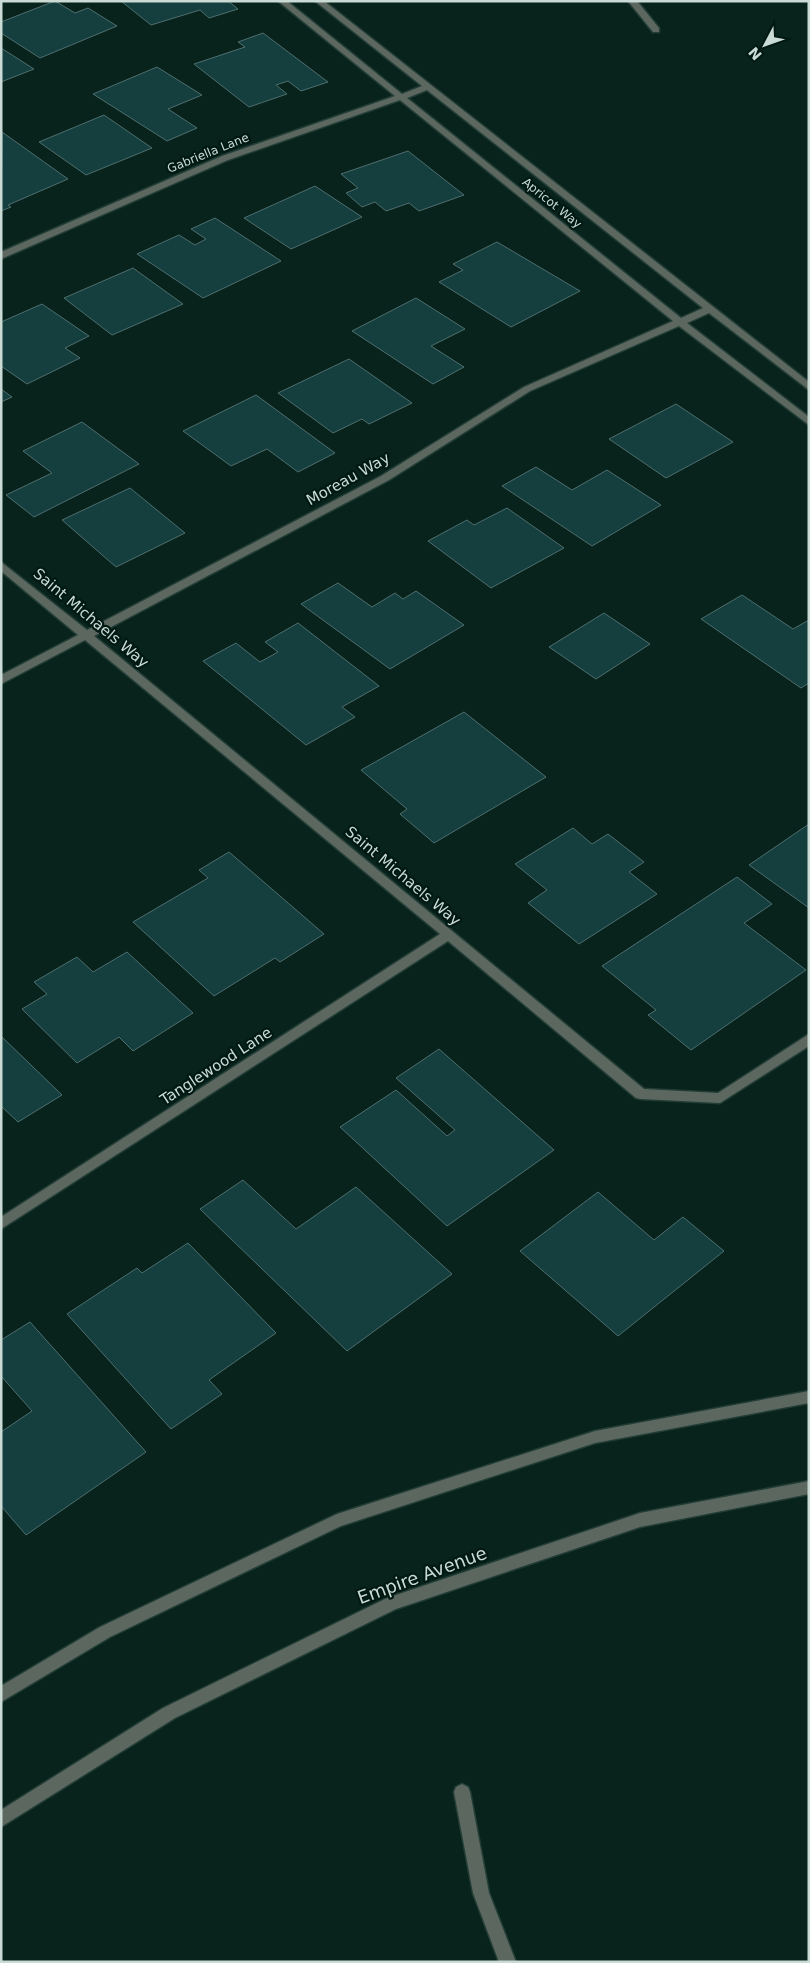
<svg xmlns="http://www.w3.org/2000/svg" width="810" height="1963" viewBox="0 0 810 1963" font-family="'DejaVu Sans',sans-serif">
	<rect width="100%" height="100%" fill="#07231c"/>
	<path fill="#153e3f" stroke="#4f6e6e" d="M55 1 75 13 88 8 117 26 40 58 1 33V22Z
		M121 1H228L238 9 209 18 200 10 151 25Z
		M263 33 328 82 301 91 288 81 276 85 287 94 249 107 194 64 245 47 238 42Z
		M1 48 34 69 1 82Z
		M157 67 202 95 168 109 197 128 167 141 93 94Z
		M104 115 152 148 86 175 39 142Z
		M2 132 68 179 8 205 11 207 1 211Z
		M408 151 464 195 419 211 409 203 386 211 375 202 362 207 346 193 358 188 341 174Z
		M315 186 362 217 291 249 244 218Z
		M215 218 281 261 203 298 137 254 179 235 195 245 206 239 191 229Z
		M497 242 580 291 511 327 439 282 463 270 453 264Z
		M133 268 183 304 112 335 64 298Z
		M416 298 465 329 431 346 464 367 433 384 352 331Z
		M42 304 89 336 65 348 80 358 27 384 1 366V322Z
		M349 359 412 403 369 424 362 419 333 433 278 393Z
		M1 389 12 397 1 402Z
		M256 395 335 453 298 472 267 449 231 466 183 431Z
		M676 404 733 442 666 478 609 439Z
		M82 422 139 464 34 517 6 495 52 473 23 451Z
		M536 467 572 490 607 470 661 505 592 546 502 486Z
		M130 488 185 533 116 567 62 520Z
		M507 508 564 548 491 588 428 541 467 520 474 525Z
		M338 583 372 607 395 593 403 599 416 591 464 625 390 669 301 604Z
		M742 595 793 629 809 620V683L801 688 701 619Z
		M604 613 650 644 596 679 549 647Z
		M298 623 379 686 342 707 355 717 306 745 203 661 236 643 260 662 278 652 265 642Z
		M464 712 546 777 434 843 400 814 407 809 361 770Z
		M809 824V908L749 865Z
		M573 828 592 844 608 834 644 862 629 872 657 894 579 944 528 903 547 890 515 864Z
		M229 852 324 934 280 962 275 958 214 996 133 922 208 878 199 870Z
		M737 877 772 904 744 923 806 970 691 1050 648 1015 656 1010 602 966Z
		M127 952 193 1013 133 1051 119 1037 77 1063 22 1009 47 994 34 982 77 957 93 972Z
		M1 1036 62 1095 18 1122 1 1106Z
		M439 1049 554 1150 447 1226 340 1127 396 1090 447 1136 455 1130 396 1078Z
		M243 1180 296 1229 356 1187 452 1274 347 1351 200 1209Z
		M598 1192 654 1240 683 1217 724 1251 618 1336 520 1251Z
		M188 1243 276 1333 209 1380 222 1394 171 1429 67 1314 137 1268 142 1273Z
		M30 1322 146 1452 26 1535 1 1506V1432L32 1411 1 1376V1340Z"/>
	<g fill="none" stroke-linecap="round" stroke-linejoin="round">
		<g stroke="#223d36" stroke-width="3">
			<path id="minor" d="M278 1H287L402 94 422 86 315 1H324L809 382V390L709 313 687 323 809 417V425L679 326 530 391 389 480 94 636 644 1089 718 1093 809 1034V1046L720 1103 641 1099 636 1098 448 941 1 1229V1217L440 934 85 640 1 684V675L78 635 1 571V562L87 630 381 476 524 387 673 321 400 100 228 160 1 259V252L222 156 395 96ZM427 90 703 308 681 318 407 98Z
				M628 1H637L659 28V32H653Z
				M809 1391V1403L595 1443 341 1526 110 1637 1 1702V1686L100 1627 337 1514 595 1431Z
				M809 1481V1494L640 1527 396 1609 175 1718 1 1827V1810L163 1708 387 1598 640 1513Z
				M462 1784 468 1787 470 1792 489 1893 516 1962H499L473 1893 454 1792 456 1787Z"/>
		</g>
		<use href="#minor" fill="#5c685f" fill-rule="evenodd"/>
	</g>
	<g text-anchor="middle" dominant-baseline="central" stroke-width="4.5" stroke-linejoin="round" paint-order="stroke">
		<g font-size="12" fill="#cadad5" stroke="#001a13">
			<text transform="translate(208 153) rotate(-22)">Gabriella Lane</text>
			<text transform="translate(552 203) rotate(39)">Apricot Way</text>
		</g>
		<g font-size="15" fill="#cadad5" stroke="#001a13">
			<text transform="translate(348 479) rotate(-29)">Moreau Way</text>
			<text transform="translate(91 618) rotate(40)">Saint Michaels Way</text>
			<text transform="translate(403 876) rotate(40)">Saint Michaels Way</text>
			<text transform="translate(216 1066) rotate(-33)">Tanglewood Lane</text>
		</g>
		<g font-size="18" fill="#cadad5" stroke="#001a13">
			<text transform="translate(422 1575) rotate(-20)">Empire Avenue</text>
		</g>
	</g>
	<rect width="810" height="1963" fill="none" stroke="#cadad5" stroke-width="5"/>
	<g transform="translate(765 45) rotate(229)" stroke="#001a13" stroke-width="4" paint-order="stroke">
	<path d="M0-4L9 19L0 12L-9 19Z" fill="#cadad5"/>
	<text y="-8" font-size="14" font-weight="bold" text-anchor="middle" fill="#cadad5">N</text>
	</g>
</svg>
